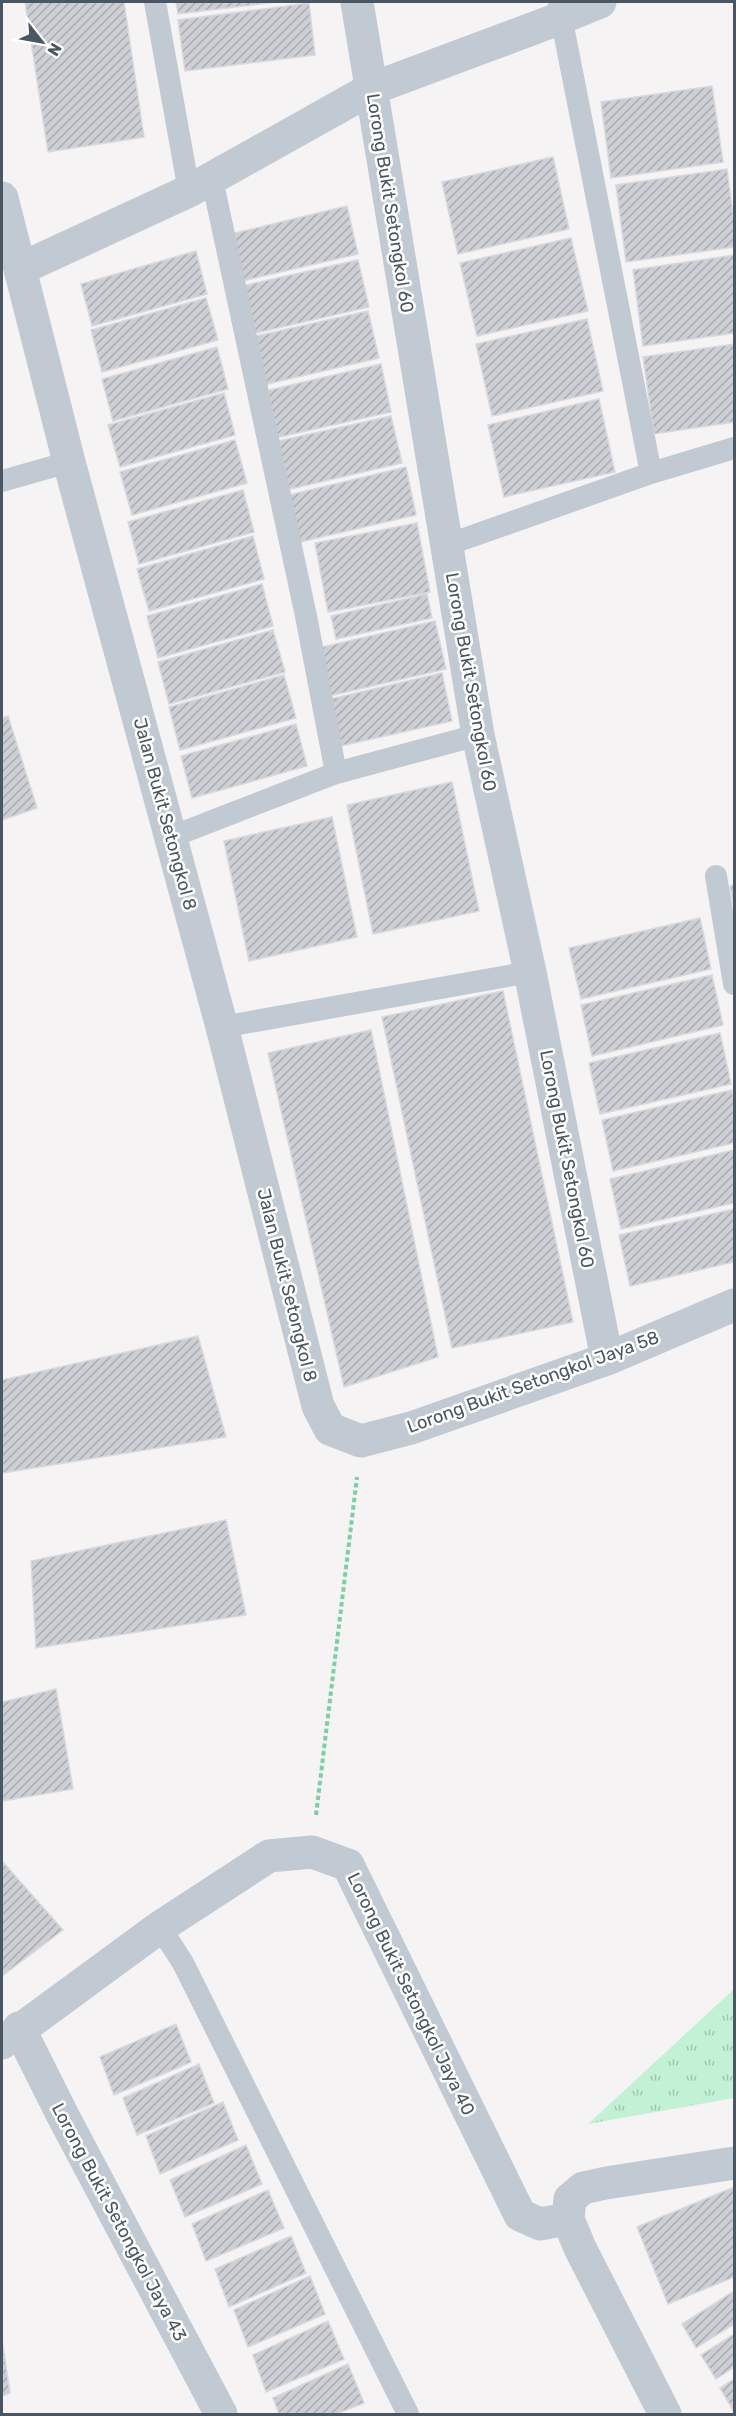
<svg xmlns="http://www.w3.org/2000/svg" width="736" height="2416" viewBox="0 0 736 2416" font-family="Rubik,sans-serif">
	<defs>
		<pattern id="grass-tufts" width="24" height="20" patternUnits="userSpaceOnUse" patternTransform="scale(1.5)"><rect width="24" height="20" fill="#c3f1d5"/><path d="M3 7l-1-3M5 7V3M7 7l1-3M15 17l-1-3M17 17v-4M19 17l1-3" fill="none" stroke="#a0c6b0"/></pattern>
		<pattern id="building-hatch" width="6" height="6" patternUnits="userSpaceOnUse" patternTransform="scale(1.5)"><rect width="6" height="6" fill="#cdcfd5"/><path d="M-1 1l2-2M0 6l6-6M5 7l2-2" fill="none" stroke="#a8abb0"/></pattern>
	</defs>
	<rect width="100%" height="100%" fill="#f5f3f3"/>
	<path fill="url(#grass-tufts)" d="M734 1989V2098L588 2124Z"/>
	<path fill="url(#building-hatch)" stroke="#d7d9de" stroke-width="1.5" d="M25 2H124L144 137 48 152Z
		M176 2H276L178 14Z
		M309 3 315 55 185 71 178 20Z
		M712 86 723 162 611 178 601 102Z
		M553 157 569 229 458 254 442 182Z
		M727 169 734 222V247L626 262 616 185Z
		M347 206 358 254 242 281 231 234Z
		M571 238 588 311 477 336 460 263Z
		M196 251 207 294 92 326 81 284Z
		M734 255V333L643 346 633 270Z
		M358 260 369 307 252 334 242 286Z
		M206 298 218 340 102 372 91 330Z
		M368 311 379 358 263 385 252 337Z
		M587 319 603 391 492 416 476 344Z
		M734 344V422L654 434 643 357Z
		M217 347 228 389 113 421 102 379Z
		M381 364 391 412 275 438 265 391Z
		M224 393 235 435 120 467 108 425Z
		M599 399 615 472 504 497 488 425Z
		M391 416 402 463 286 490 274 442Z
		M235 440 247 483 132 515 120 472Z
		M406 467 416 515 300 542 289 495Z
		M243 490 254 532 139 564 128 522Z
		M417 523 430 592 328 612 315 543Z
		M253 536 264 579 149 611 137 569Z
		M262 584 273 626 158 658 147 616Z
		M427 594 432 618 336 639 331 616Z
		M435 621 446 669 329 696 318 648Z
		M273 630 285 672 169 704 158 662Z
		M442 673 452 721 336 747 326 700Z
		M284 675 296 718 180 750 169 707Z
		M8 716 37 808 2 820V718Z
		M296 724 307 766 192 798 181 756Z
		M452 782 479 911 373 934 347 805Z
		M332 817 357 937 249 961 224 841Z
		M734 885V909L730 886Z
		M700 918 711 969 581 999 569 948Z
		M712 975 723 1025 592 1056 581 1005Z
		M503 991 573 1322 452 1348 382 1017Z
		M371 1030 438 1357 344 1387 268 1053Z
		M720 1033 731 1084 600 1114 589 1063Z
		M732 1090 734 1101V1143L613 1171 602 1120Z
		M734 1150V1203L621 1229 610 1179Z
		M734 1209V1262L630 1286 619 1235Z
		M198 1336 226 1437 2 1473V1380Z
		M226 1520 246 1615 36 1648 31 1561Z
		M56 1689 73 1789 2 1801V1702Z
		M2 1861 63 1930 2 1976Z
		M176 2024 191 2062 114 2095 100 2057Z
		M199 2064 214 2103 137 2135 123 2098Z
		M223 2102 238 2140 160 2174 146 2136Z
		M246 2145 262 2184 185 2217 170 2180Z
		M734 2187V2277L668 2304 637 2227Z
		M268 2190 284 2228 206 2261 192 2224Z
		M291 2236 306 2273 229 2307 215 2269Z
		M310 2276 325 2314 248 2347 234 2310Z
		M734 2291V2324L696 2348 682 2324Z
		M328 2321 344 2359 266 2392 253 2355Z
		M734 2334V2367L716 2379 701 2355Z
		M2 2339 10 2393 2 2396Z
		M348 2364 364 2403 336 2414H279L273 2398Z
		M734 2379V2412L720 2388Z"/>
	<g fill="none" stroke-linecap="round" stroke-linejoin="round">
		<path stroke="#7ad0a6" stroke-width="4" stroke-dasharray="4.5 3" stroke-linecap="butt" d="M316 1815 357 1477"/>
		<path stroke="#c1cad2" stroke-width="22" d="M155 2 189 191
			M559 6 651 473
			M212 179 306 616 336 773
			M2 481 69 462
			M447 545 651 473 734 448
			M171 837 336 773 478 735
			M716 876 734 984
			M222 1027 530 972
			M160 1927 183 1963 408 2414"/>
		<path stroke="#c1cad2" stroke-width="33" d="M357 2 478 735 530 972 607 1359
			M2 198 69 462 222 1027 318 1406 330 1429 361 1441 411 1428 607 1359 734 1305
			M20 269 189 191 371 89 561 18 600 2
			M19 2028 63 2116 221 2414
			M2 2043 160 1927 269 1856 312 1852 348 1865 520 2215 540 2224 568 2219
			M665 2414 580 2248 568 2219 570 2199 583 2188 606 2183 734 2163"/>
	</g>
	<g text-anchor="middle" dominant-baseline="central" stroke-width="5" stroke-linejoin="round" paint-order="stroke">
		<g font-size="18" fill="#4a5661" stroke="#fff">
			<text transform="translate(390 203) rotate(81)">Lorong Bukit Setongkol 60</text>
			<text transform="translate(471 682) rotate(80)">Lorong Bukit Setongkol 60</text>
			<text transform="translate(165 814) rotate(75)">Jalan Bukit Setongkol 8</text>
			<text transform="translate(567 1159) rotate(79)">Lorong Bukit Setongkol 60</text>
			<text transform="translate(287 1285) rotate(76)">Jalan Bukit Setongkol 8</text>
			<text transform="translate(533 1382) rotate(-20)">Lorong Bukit Setongkol Jaya 58</text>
			<text transform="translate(411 1994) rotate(64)">Lorong Bukit Setongkol Jaya 40</text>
			<text transform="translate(119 2222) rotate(62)">Lorong Bukit Setongkol Jaya 43</text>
		</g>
	</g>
	<rect width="736" height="2416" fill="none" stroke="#4a5661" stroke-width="6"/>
	<g transform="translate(42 42) rotate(121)" stroke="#ffffff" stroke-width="4.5" paint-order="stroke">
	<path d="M0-4.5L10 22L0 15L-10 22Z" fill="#4a5661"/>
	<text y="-9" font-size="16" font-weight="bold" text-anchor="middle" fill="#4a5661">N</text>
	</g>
</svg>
